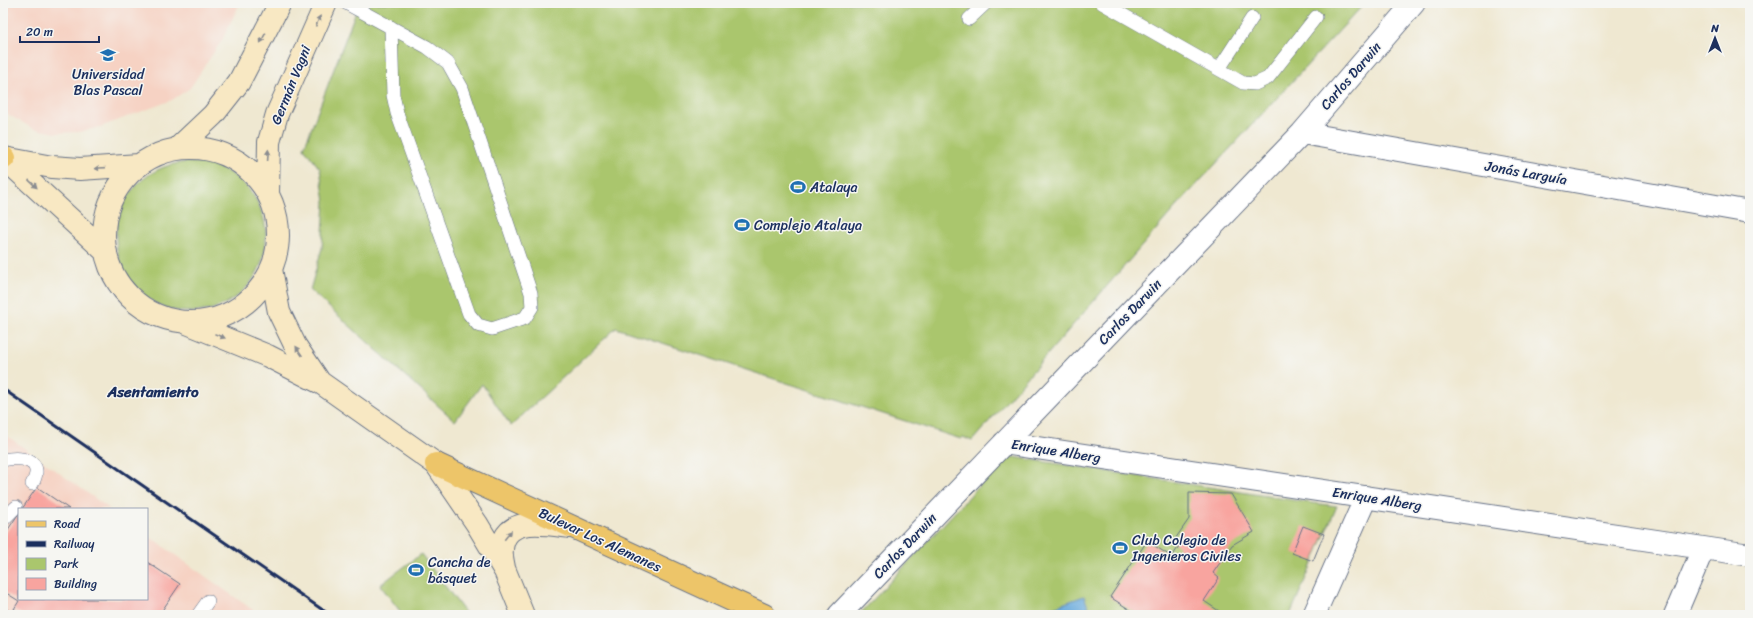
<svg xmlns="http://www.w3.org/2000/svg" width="1753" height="618" viewBox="0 0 1753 618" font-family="Sriracha,sans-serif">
	<rect width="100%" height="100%" fill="#f6f6f2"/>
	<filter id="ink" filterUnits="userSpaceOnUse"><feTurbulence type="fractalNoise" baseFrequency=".025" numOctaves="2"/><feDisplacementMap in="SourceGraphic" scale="8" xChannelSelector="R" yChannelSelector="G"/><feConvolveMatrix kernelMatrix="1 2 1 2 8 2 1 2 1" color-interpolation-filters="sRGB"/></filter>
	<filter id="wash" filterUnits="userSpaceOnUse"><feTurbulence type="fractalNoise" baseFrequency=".012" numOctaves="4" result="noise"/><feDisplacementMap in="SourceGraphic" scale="16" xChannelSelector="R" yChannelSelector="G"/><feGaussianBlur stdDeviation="0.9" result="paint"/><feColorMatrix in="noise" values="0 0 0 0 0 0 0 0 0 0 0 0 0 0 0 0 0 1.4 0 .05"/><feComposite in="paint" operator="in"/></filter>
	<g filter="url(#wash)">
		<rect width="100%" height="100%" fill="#efe8d1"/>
		<path fill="#f6d2c3" d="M3 3H240L222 40 190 88 172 100 100 127 79 132 57 133 34 129 9 115 3 110Z
			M3 433 110 509H19V599H147V535L260 615H3Z"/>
		<path fill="#aac66d" stroke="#627a66" d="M359 3H1365L1174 209 972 441 963 437 961 439 616 328 511 426 482 384 455 421 310 290 322 248 325 202 320 169 304 148Z
			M116 237a75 75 0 1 1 150 0a75 75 0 1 1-150 0Z
			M1007 456 1312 503 1337 506 1290 615H859Z
			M421 554 467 615H403L380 585Z"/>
		<path fill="#69aadd" stroke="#426c9e" d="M1084 596 1091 615H1032Z"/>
		<g id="blocks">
			<path fill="#f8a49f" d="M37 487 69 509H22Z
				M1189 493 1231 494 1254 532 1232 545 1213 573 1219 578 1204 601 1219 611 1216 615H1133L1135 613 1110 597 1147 541 1172 557 1179 546 1173 542 1189 519Z
				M19 513V599H147V562L180 584 159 615H23L14 609 19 601 3 591V537Z
				M1303 526 1324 534 1313 561 1292 553Z"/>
		</g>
	</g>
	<g filter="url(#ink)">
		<use href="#blocks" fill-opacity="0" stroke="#657086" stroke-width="1"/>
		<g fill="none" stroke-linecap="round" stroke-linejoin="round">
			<g stroke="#657086" stroke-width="14">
				<path id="lane" d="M346 3 427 47 448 63 462 88 531 293 532 307 525 318 492 329 478 325 469 314 397 113 393 95 391 27
					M1102 3 1243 83 1255 84 1268 78 1316 17
					M969 19 986 3
					M1219 69 1252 18
					M3 460C21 456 46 460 32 484
					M3 520 16 507
					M3 615H4
					M198 615 208 601"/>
			</g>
			<g stroke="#657086" stroke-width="24">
				<path id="street" d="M1302 133 1750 212
					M1004 443 1750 555
					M839 615 1302 133 1414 3
					M1314 615 1366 497
					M1675 615 1703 549"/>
			</g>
			<g stroke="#657086" stroke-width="24">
				<path id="secondary" d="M104 235a87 87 0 1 1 174 0a87 87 0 1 1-174 0Z
					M177 149 213 115 239 82 280 3
					M4 158 106 252
					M4 158 52 167 80 169 139 165
					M268 194 269 142 277 114 326 3
					M271 269 279 312 295 345 319 381
					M187 323 268 356 321 383 436 464 477 524 505 571 523 615
					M504 568C503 562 501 555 502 549 505 515 546 524 570 527"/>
			</g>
			<g stroke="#657086" stroke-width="24">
				<path id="primary" d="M3 157 4 158
					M436 464 764 615"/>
			</g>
			<use href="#lane" stroke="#fff" stroke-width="13"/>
			<use href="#street" stroke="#fff" stroke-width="22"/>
			<use href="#secondary" stroke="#f8e8c3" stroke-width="22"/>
			<use href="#primary" stroke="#edc569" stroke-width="22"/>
			<path stroke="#1b2f5e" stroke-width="3" d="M3 389 330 615"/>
		</g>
		<defs><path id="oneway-solid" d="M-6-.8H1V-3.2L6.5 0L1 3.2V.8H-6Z"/></defs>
		<g fill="#8a8c90">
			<use href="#oneway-solid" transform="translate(318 21) rotate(-66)"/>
			<use href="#oneway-solid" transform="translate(263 38) rotate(118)"/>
			<use href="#oneway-solid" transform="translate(268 155) rotate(-86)"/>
			<use href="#oneway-solid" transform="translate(100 168) rotate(176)"/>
			<use href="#oneway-solid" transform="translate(33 184) rotate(43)"/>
			<use href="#oneway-solid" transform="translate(220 336) rotate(22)"/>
			<use href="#oneway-solid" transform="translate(299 351) rotate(-124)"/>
			<use href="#oneway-solid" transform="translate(508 535) rotate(-52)"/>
		</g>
	</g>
	<defs>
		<g id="university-bare" transform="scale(1.2)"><path d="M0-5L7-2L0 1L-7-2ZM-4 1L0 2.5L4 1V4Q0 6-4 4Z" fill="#1f6fb2" stroke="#f6f6f2" stroke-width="2.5" paint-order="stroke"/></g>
		<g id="stadium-bare" transform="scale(1.2)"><path d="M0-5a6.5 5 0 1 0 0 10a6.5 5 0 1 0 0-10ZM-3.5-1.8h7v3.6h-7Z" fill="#1f6fb2" stroke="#f6f6f2" stroke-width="2.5" paint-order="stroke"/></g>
	</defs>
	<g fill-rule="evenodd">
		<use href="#university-bare" x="108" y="55"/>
		<use href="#stadium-bare" x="798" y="187"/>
		<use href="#stadium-bare" x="742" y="225"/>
		<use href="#stadium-bare" x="1120" y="548"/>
		<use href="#stadium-bare" x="416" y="570"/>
	</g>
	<g text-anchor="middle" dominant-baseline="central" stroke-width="3" stroke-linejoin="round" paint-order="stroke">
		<g font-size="14" fill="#1b2f5e" stroke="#f6f6f2" text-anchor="start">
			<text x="108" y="74" text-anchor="middle">Universidad<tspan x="108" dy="16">Blas Pascal</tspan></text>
			<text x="810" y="187">Atalaya</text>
			<text x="754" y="225">Complejo Atalaya</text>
			<text x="1132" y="540">Club Colegio de<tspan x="1132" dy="16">Ingenieros Civiles</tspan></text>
			<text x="428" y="562">Cancha de<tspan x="428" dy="16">básquet</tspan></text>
		</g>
		<g font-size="14" fill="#1b2f5e" stroke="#f6f6f2">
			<text transform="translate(1351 76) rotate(-49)">Carlos Darwin</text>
			<text transform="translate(291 85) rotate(-68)">Germán Vagni</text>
			<text transform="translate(1526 173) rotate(10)">Jonás Larguía</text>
			<text transform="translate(1130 312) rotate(-46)">Carlos Darwin</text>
			<text transform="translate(1056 451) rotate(9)">Enrique Alberg</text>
			<text transform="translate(1377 499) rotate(9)">Enrique Alberg</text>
			<text transform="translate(600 540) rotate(25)">Bulevar Los Alemanes</text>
			<text transform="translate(905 546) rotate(-46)">Carlos Darwin</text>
		</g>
		<g font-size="15" font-weight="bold" fill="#1b2f5e" stroke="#f6f6f2">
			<text x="153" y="392">Asentamiento</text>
		</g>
	</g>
	<rect width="1753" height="618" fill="none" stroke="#f6f6f2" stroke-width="16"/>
	<rect x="18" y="508" width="130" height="92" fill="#f6f6f2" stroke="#9ea6b7"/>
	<rect x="26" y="521" width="20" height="6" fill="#edc569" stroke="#9ea6b7"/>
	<text x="54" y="528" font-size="12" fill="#1b2f5e">Road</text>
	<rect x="26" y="541" width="20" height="6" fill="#1b2f5e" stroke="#9ea6b7"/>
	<text x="54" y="548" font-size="12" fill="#1b2f5e">Railway</text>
	<rect x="26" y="558" width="20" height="12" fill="#aac66d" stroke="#9ea6b7"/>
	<text x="54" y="568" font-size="12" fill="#1b2f5e">Park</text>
	<rect x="26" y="578" width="20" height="12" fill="#f8a49f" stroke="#9ea6b7"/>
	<text x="54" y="588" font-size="12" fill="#1b2f5e">Building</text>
	<g transform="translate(1715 38)" stroke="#f6f6f2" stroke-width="3" paint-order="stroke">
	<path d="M0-3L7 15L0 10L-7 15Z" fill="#1b2f5e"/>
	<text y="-6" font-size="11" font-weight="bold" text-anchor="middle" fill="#1b2f5e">N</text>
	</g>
	<path d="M20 36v6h79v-6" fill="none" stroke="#1b2f5e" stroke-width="2"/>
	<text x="26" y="36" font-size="12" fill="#1b2f5e" stroke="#f6f6f2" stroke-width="3" paint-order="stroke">20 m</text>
</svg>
